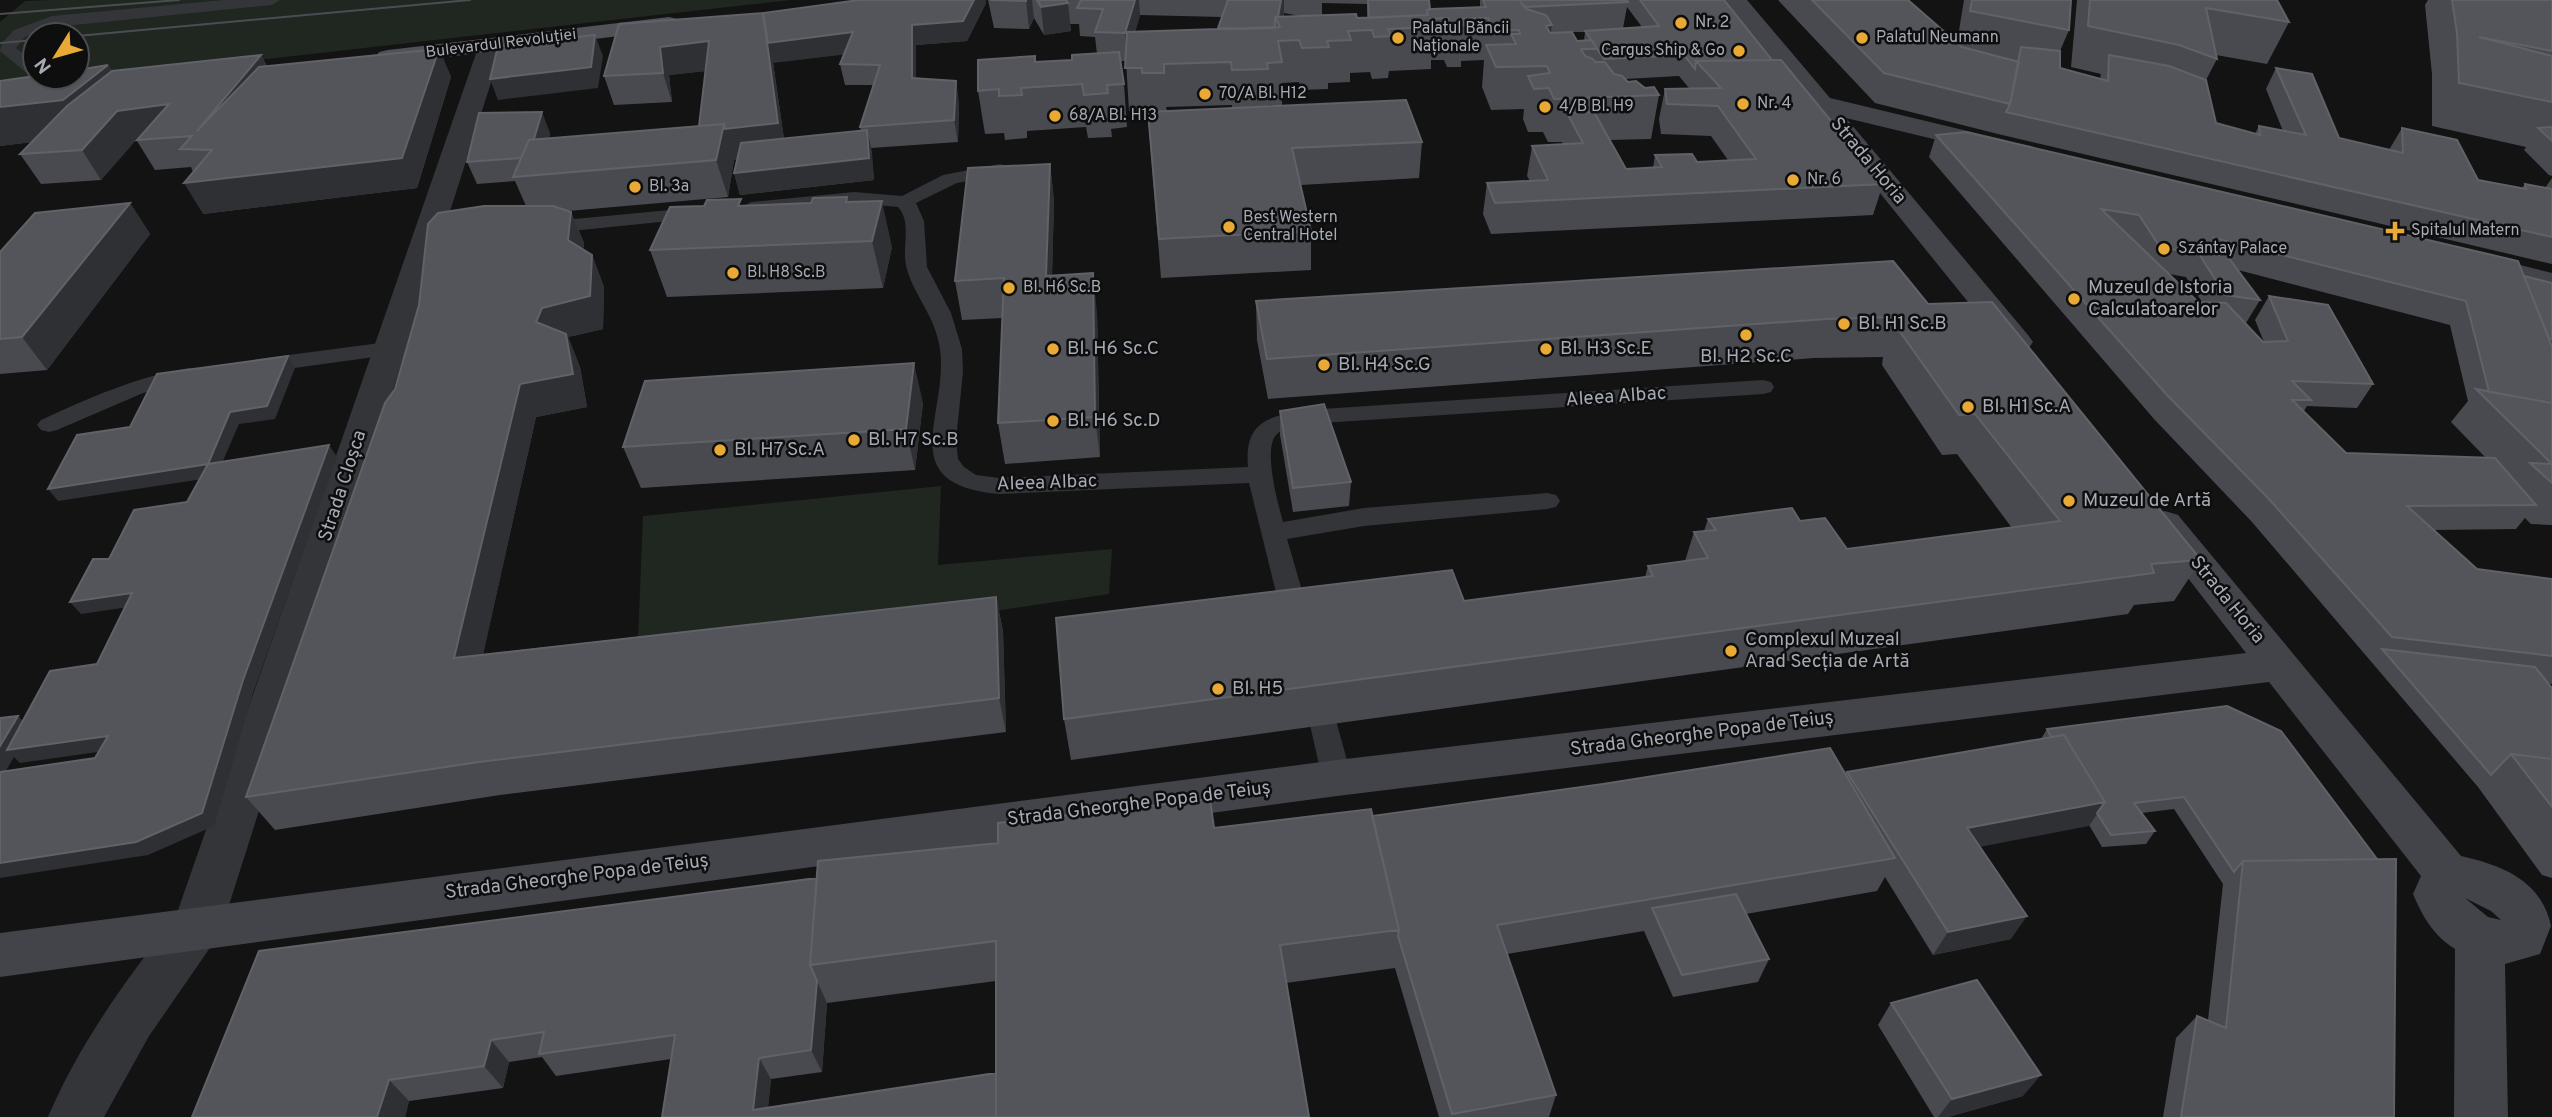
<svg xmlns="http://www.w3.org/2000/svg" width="2552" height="1117" viewBox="0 0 2552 1117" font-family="Overpass,sans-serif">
	<rect width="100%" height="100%" fill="#131314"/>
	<path fill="#1f2720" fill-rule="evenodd" d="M49 0H791L0 89V22L25 1ZM35 35H77V77H35Z
		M941 486 938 565 1112 549 1109 594 637 664 643 516Z"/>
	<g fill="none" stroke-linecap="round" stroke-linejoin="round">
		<path fill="#343539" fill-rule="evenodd" d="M224 0H280L272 5 45 28 25 37 16 48 35 63V76L29 75 0 51 2 43 14 30 52 16Z
			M1000 164 1007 166 1009 170 1007 174 957 183 916 203 924 221 927 267 951 313 962 349 963 372 956 440 958 459 964 467 976 475 999 478 1248 467C1244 422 1268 416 1307 410L1763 380 1771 382 1774 387 1771 392 1763 394 1307 424C1296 426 1284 427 1276 435 1263 450 1278 504 1283 522L1364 508 1547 493 1556 495 1560 501 1556 507 1547 509 1364 526 1287 539 1312 625 1308 632 1298 635 1288 632 1284 625 1249 483 999 494C891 484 949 416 940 349 935 314 912 294 906 265 902 246 912 222 898 207L854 203 751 214 741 208 751 202 854 192 902 196 943 175Z
			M702 207 712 213 709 217 542 234 535 232 532 228 535 224 542 222Z
			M388 342 396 344 399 349 396 354 258 373 250 371 247 366 250 361 258 359Z
			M189 368 197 370 200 375 197 380 143 393 57 430 49 432 41 430 37 425 41 420C89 398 136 377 189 368Z
			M1325 713 1335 717 1352 778 1348 787 1337 790 1326 787 1322 778 1310 725 1315 717Z"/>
		<path fill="#343539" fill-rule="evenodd" d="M491 38 499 40 503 45 222 927 214 942 149 1036 104 1117H48C79 1044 127 978 176 916L479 45 483 40Z"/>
		<path fill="#424449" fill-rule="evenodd" d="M1724 0H1747L1830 98 2005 140 2009 146 2005 152 1996 154 1846 118 2028 335 2033 342 2028 349 2017 352 2006 349Z
			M2472 253 2552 273V291L2461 268 2457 262 2461 256Z
			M2165 511 2178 515 2461 856C2502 865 2542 881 2551 926L2540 954 2505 964 2508 1117H2454L2455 949C2433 935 2423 917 2413 894L2421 876 2269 682 1337 796 0 977V933L1337 760 2246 653 2146 524 2152 515ZM2465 898 2491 911 2501 920 2488 917Z"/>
		<path fill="#505258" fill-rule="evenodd" d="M669 17 677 19 681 24 677 29 388 64 379 62 376 57 379 52 388 50Z"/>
		<path stroke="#4b4d52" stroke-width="2" d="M0 14 179 0
			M77 36 470 0
			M0 43 35 40"/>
	</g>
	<path fill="#494a4f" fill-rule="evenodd" d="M988 0H1429L1430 9 1480 7V0H1724L1772 60 1883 184 1873 215 1491 234 1483 214 1487 183 1530 181 1527 176 1532 146 1563 144 1562 142H1548L1543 132H1528L1523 119 1524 109 1491 110 1482 87 1484 60 1461 61V67H1447L1444 60H1431V69L1389 71 1388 78 1372 79 1370 72 1350 73V82L1328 83V89L1301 90 1299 82 1282 83V105H1268L1422 142 1419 178 1301 185 1311 231V270L1161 278 1148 116H1145V111H1129L1126 61H1120L1124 84 1127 127 1111 129 1112 137 1088 138 1086 127 1027 131V138L1005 140 1004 133 985 134 978 91 1036 62 1072 60 1097 54 1095 37 1080 36 1079 24H1070L1071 31 1044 35 1034 18 1029 29 994 28ZM1322 3 1367 4V18H1357L1322 15ZM1627 7 1642 27 1623 28ZM1284 13 1300 16 1284 17ZM1140 15 1222 17 1218 29 1135 32ZM1572 32H1585L1584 41H1577ZM1679 76 1689 88 1665 89 1659 119 1661 134 1711 136 1728 160 1697 162 1655 155 1653 168 1626 169 1610 140 1651 139 1659 95 1645 88 1628 82 1625 79ZM1232 105V108L1167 111 1166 107Z
		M1778 0H1908L1957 43 1964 0H2071L2069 30 2060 51V68L2100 79 2101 74 2071 67 2077 0H2277L2289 22 2267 64 2216 55 2217 59 2206 80 2216 123 2255 134 2259 126 2283 131 2266 89 2276 68 2339 138 2389 150 2402 128 2478 180 2522 188 2525 184 2545 188 2552 178V264L1998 134 1875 103Z
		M2428 0H2552V176L2549 175 2524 150 2526 147 2432 126V74L2425 5Z
		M986 3 967 41 916 45V79L959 102 958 142 871 148 874 180 740 195 734 173 737 159 734 160 728 197 568 211 571 212 584 243 583 250 592 255 604 287 603 329 568 337 580 367 587 407 536 417 483 654 996 597 1003 631 1006 732 500 795 275 830 246 797 526 206 515 181 477 184 467 162 550 133 549 138 699 126 705 71 669 75 672 102 614 105 604 76ZM844 54 840 64 845 85H874L860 127 861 131 784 139 773 62Z
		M439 49 451 77 417 188 203 214 193 172 191 167 155 170 137 141H135L101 180 41 184 20 154 31 142 0 146V81L108 65 112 71 261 55 267 66Z
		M1936 135 2552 283V525L2531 524 2525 518 2516 529 2433 530 2477 569 2552 579V684L2548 683 2552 688V878L2542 875 2478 787 2252 522 2154 419 1929 157ZM2238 270 2450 325 2468 401 2451 422 2486 458 2346 453 2304 411 2307 406 2357 408 2373 384 2269 296 2255 320 2264 342H2263L2245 323H2246L2260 300ZM2169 274 2186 277 2202 302H2198Z
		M1050 164 1054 201 1052 275 1097 312 1100 457 1005 464 998 423 1003 318 962 320 955 281Z
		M847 197 848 202 892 247 883 288 667 297 650 250 704 206 811 203Z
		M130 203 150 234 47 370 0 374V252Z
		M1256 301 1928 304 2201 560 2174 601 2134 605 2128 614 1071 760 1064 719 1464 601 1645 577 1648 566 1685 561 1694 532 1704 531 1708 519 1800 521 1847 549 2012 528 1957 454 1942 455 1882 365 1883 357 1814 358 1268 399 1257 340Z
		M923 403 915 470 641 488 623 447Z
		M1280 411 1351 482 1349 506 1293 512 1280 435Z
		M2227 706 2394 1117H2163L2176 1038 2197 1016 2208 1020 2223 884 2174 809 2142 813 2155 831 2146 844 2102 847 2089 825 1980 846 2011 939 1933 955 1885 877 1877 891 1746 914 1769 959 1758 982 1673 997 1644 931 1507 954 1556 1095 1549 1117H1439L1395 968 1286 983 1309 1117H662L671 1059 556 1076 542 1057 509 1062 503 1088 409 1101 405 1117H192L1214 828 1372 816 1845 775 1847 772 2041 739 2047 729ZM996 981V1073L768 1107 771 1079 822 1072 827 1003Z
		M1891 1003 2023 1096 1948 1117H1934L1878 1025Z"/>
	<path fill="#2f3033" d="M974 0H986V3L967 41 916 45V99L912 78V25Z
		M1026 0H1032L1034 18 1029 29Z
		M1135 0H1139L1140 15 1127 61 1125 33Z
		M1281 0H1284V13L1280 33V27L1277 21Z
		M1068 3 1071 31 1044 35 1041 7Z
		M763 13 853 32 857 53 773 63V62L786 153 734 160 728 197 716 160 707 161Z
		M1552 25 1546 66V26Z
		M595 35 603 56 598 88 498 100 490 79Z
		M709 41 717 70 669 75 672 102 663 73 660 47Z
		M439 49 451 77 417 188 203 214 184 183Z
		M261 55 276 84 197 131Z
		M108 65 129 100 86 136 0 146V107Z
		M956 81 959 102 958 142 954 120Z
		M169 104 137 140V141H135L101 180 82 150 117 111Z
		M542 112 550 133 538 175 528 158Z
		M867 130 872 152 874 180 740 195 734 173Z
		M1050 164 1054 201 1051 315 1046 276Z
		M882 201 892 247 883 288 872 241Z
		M130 203 150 234 47 370 22 337Z
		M571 212 584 243 581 272 568 240Z
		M592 255 604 287 603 329 568 337 580 367 587 407 536 417 475 691 454 658 536 322 542 308Z
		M1093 273 1097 312 1100 457 1095 417Z
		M288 356 295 368 275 419 239 424 216 477 58 501 48 489 230 412Z
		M914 363 923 403 915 470 906 429Z
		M329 445 337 457 253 693 214 826 148 855 0 878V863L243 680Z
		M132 593 142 605 81 614 70 602Z
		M996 597 1003 631 1006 732 999 698Z
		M18 716 30 728 108 736 119 749 20 763 14 757 0 781V746Z
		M2105 802 2089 826 1953 852 1967 828Z
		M2027 916 2011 939 1933 955 1948 932Z
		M817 981 827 1003 822 1072 811 1050Z
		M491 1040 509 1062 503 1088 484 1066Z
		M759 1058 771 1079 767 1117 753 1110Z
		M2041 1075 2023 1096 1948 1117H1938L1952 1099Z
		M389 1080 409 1101 405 1117H377Z"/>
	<path fill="#53555a" stroke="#606268" stroke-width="2" d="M859 0H974L963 21 912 25V78L956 81 954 120 860 127 880 65 840 64 853 32 768 43 763 13Z
		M990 0H1026V1Z
		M1037 0H1066L1068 3 1041 7Z
		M1081 0H1135L1125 33 1095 32 1103 9 1077 8Z
		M1228 0H1281L1278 17H1275V28L1241 29 1218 28Z
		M1368 0H1429L1430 9 1427 10V15L1369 18Z
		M1483 0H1519L1526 9 1546 15 1552 25 1546 26 1550 33 1572 32 1577 41 1592 40 1597 49H1581L1585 56 1593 59 1595 62H1605L1614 74 1622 76 1628 82 1636 81 1645 88 1654 87 1659 95 1554 99 1549 88 1534 89 1528 76 1550 73 1547 66 1496 67 1486 45 1516 44 1511 34H1520L1519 30 1494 31 1488 18 1462 19 1465 25 1451 26 1448 18 1430 19 1434 27 1388 29 1391 36 1374 37 1372 30 1348 31 1351 40 1327 41 1329 47 1302 48 1299 40 1278 41 1282 62 1267 63 1268 69 1232 70 1231 62 1164 64V73H1142V68H1125L1127 32 1280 27 1275 17 1356 14 1357 18 1428 15 1427 10 1432 9 1486 7Z
		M1519 0H1627L1628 2 1525 7Z
		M1640 0H1724L1772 60 1696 61 1695 69 1684 55 1604 59 1585 31 1659 26Z
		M1812 0H1908L1962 47 2019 62 2010 104 1884 73Z
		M1972 0H2071L2069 30 1970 11Z
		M2090 0H2277L2289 22 2206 8 2217 59 2179 45 2088 26Z
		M2452 0H2552V51L2479 37 2552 56V102L2459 83 2457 33Z
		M763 13 778 123 725 129 724 124 699 126 709 41 660 47 663 73 604 76 619 24Z
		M595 35 591 67 490 79 498 46Z
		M2021 47 2060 51V68L2108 81 2109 55 2169 66 2206 80 2216 123 2260 135 2259 126 2306 135 2276 68 2312 74 2339 138 2403 153 2402 128 2457 140 2478 180 2526 189 2525 184 2552 189V237L2006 112 2010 104Z
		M439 49 402 158 184 183 212 150 180 149 192 136 137 140 169 104 117 111 82 150 20 154 67 106 112 71 261 55 197 131 259 67Z
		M1119 52 1124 84 1107 85 1108 93 1084 95 1082 84 1021 88 1022 95 999 96V89L978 91V60L1035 56V62L1072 60V55Z
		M1781 60 1883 184 1495 203 1487 183 1548 180 1532 146 1583 143 1567 113 1594 112 1626 169 1662 167 1655 155 1692 154 1697 162 1756 159 1718 106 1667 104 1665 89 1721 88 1696 61Z
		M108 65 63 100 0 107V81L35 76 77 77V70Z
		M1406 100 1422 142 1292 148 1311 231 1159 239 1148 112Z
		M542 112 534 139 529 140 521 158 467 162 479 113Z
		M724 124 716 160 513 177 529 140Z
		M2552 127V141L2538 128Z
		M867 130 869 158 734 173 741 143Z
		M1966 132 2518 261 2552 347V403L2489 392 2466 301 2214 238 2260 300 2225 295 2199 254 2160 247 2139 215 2101 209 2198 302 2226 303 2263 342 2288 341 2269 296 2328 305 2373 384 2292 381 2311 400H2292L2346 453 2495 458 2536 505 2407 506 2477 569 2552 579V656L2392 637 2268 498 2167 395 1936 135Z
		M1050 164 1046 276 1093 273 1095 417 998 423 1004 278 955 281 968 168Z
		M847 197 846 202 882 201 872 241 650 250 670 207 704 206 707 200 741 199 738 206 811 203 813 198Z
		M130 203 22 337 0 339V252L35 213Z
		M484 206H553L571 212 568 240 592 255 590 296 542 308 536 322 566 334 573 374 520 384 454 658 996 597 999 698 479 762 246 797 385 403 395 389 419 305 428 224 438 213Z
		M1893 261 1928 304 1992 302 2201 560 2151 564 2154 573 1064 719 1056 618 1452 570 1464 601 1653 576 1648 566 1708 558 1694 532 1716 530 1708 519 1792 508 1800 521 1825 518 1847 549 2060 521 1975 414 1959 415 1896 326 1898 317 1827 319 1267 359 1256 301Z
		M2524 276 2552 283V339L2549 338Z
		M288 356 267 406 230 412 208 464 48 489 77 435 130 427 157 374Z
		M914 363 906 429 623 447 645 381Z
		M2476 389 2552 403V464Z
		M1324 404 1351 482 1293 488 1280 411Z
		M329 445 243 680 202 813 136 842 0 863V772L95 758 108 736 7 750 50 671 97 664 132 593 70 602 93 559H109L134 510 187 502 208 464Z
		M2530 463 2552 464V483Z
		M2382 649 2535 667 2552 688V759L2511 754 2491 775Z
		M2227 706 2281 731 2377 859 2243 861 2234 872 2184 797 2134 803 2155 831 2111 835 2097 813 2105 802 2064 735 2051 737 2047 729Z
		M18 716 0 746V718Z
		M2064 735 2105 802 1967 828 2027 916 1948 932 1847 772Z
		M1830 748 1895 858 1497 925 1556 1095 1452 1114 1398 936 1399 930 1372 816 1603 784Z
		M2511 754 2552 759V807Z
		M1210 799 1214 828 1371 809 1399 930 1280 945 1309 1117H996V941L810 965 818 861 998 843V823Z
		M2396 859 2394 1117H2181L2197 1016 2226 1028 2243 861Z
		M817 878 810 965 817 981 811 1050 759 1058 753 1110 996 1073V1117H662L675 1035 539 1054 544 1032 491 1040 484 1066 389 1080 377 1117H192L259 951Z
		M1736 894 1769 959 1682 975 1652 908Z
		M1977 980 2041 1075 1952 1099 1891 1003Z"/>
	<g fill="#e9a935" stroke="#0e0e0f" stroke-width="2.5">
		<circle cx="1681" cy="23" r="7"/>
		<circle cx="1398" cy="38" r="7"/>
		<circle cx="1862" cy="38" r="7"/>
		<circle cx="1739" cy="51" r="7"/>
		<circle cx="1205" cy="94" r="7"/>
		<circle cx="1743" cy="104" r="7"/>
		<circle cx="1545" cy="107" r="7"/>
		<circle cx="1055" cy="116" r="7"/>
		<circle cx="1793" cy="180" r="7"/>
		<circle cx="635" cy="187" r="7"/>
		<circle cx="1229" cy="227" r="7"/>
		<path d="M2391.5 220.5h7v7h7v7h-7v7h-7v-7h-7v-7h7z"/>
		<circle cx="2164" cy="249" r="7"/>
		<circle cx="733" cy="273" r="7"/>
		<circle cx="1009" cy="288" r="7"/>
		<circle cx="2074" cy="299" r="7"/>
		<circle cx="1844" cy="324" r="7"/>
		<circle cx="1746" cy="335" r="7"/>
		<circle cx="1053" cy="349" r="7"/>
		<circle cx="1546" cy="349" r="7"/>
		<circle cx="1324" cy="365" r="7"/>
		<circle cx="1968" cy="407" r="7"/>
		<circle cx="1053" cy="421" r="7"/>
		<circle cx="854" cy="440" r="7"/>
		<circle cx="720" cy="450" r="7"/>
		<circle cx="2069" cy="501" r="7"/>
		<circle cx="1731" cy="651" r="7"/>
		<circle cx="1218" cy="689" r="7"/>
	</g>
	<g text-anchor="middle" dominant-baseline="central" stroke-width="5" stroke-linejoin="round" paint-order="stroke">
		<g font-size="16" fill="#a5aab4" stroke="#0e0e0f" text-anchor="start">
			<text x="1695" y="23">Nr. 2</text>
			<text x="1412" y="29">Palatul Băncii<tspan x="1412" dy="18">Naționale</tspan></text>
			<text x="1876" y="38">Palatul Neumann</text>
			<text x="1725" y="51" text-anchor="end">Cargus Ship &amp; Go</text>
			<text x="1219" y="94">70/A Bl. H12</text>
			<text x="1757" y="104">Nr. 4</text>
			<text x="1559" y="107">4/B Bl. H9</text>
			<text x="1069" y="116">68/A Bl. H13</text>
			<text x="1807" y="180">Nr. 6</text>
			<text x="649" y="187">Bl. 3a</text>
			<text x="1243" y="218">Best Western<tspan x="1243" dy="18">Central Hotel</tspan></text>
			<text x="2411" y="231">Spitalul Matern</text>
			<text x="2178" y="249">Szántay Palace</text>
			<text x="747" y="273">Bl. H8 Sc.B</text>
			<text x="1023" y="288">Bl. H6 Sc.B</text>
		</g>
		<g font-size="16" fill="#a5aab4" stroke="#0e0e0f">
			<text transform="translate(501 44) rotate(-7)">Bulevardul Revoluției</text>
		</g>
		<g font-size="19" fill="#a5aab4" stroke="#0e0e0f">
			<text transform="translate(1868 161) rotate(50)">Strada Horia</text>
			<text transform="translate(1616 397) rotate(-4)">Aleea Albac</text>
			<text transform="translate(1047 483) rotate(-2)">Aleea Albac</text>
			<text transform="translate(343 486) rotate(-72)">Strada Cloșca</text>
			<text transform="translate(2227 600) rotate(51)">Strada Horia</text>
			<text transform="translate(1702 734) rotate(-7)">Strada Gheorghe Popa de Teiuș</text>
			<text transform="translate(1139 804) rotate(-7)">Strada Gheorghe Popa de Teiuș</text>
			<text transform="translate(577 877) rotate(-7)">Strada Gheorghe Popa de Teiuș</text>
		</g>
		<g font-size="19" fill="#a5aab4" stroke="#0e0e0f" text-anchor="start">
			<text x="2088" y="288">Muzeul de Istoria<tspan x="2088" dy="22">Calculatoarelor</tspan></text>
			<text x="1858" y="324">Bl. H1 Sc.B</text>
			<text x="1067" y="349">Bl. H6 Sc.C</text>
			<text x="1560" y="349">Bl. H3 Sc.E</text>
			<text x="1746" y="357" text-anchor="middle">Bl. H2 Sc.C</text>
			<text x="1338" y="365">Bl. H4 Sc.G</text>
			<text x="1982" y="407">Bl. H1 Sc.A</text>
			<text x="1067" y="421">Bl. H6 Sc.D</text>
			<text x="868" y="440">Bl. H7 Sc.B</text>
			<text x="734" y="450">Bl. H7 Sc.A</text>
			<text x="2083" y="501">Muzeul de Artă</text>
			<text x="1745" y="640">Complexul Muzeal<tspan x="1745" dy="22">Arad Secția de Artă</tspan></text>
			<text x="1232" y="689">Bl. H5</text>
		</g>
	</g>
	<g transform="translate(56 56) rotate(233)"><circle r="33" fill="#0e0e0f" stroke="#4a4c51" stroke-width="2"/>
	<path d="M0-5L12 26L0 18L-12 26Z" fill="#e9a935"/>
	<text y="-10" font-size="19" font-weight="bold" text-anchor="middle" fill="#a5aab4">N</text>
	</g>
</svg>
